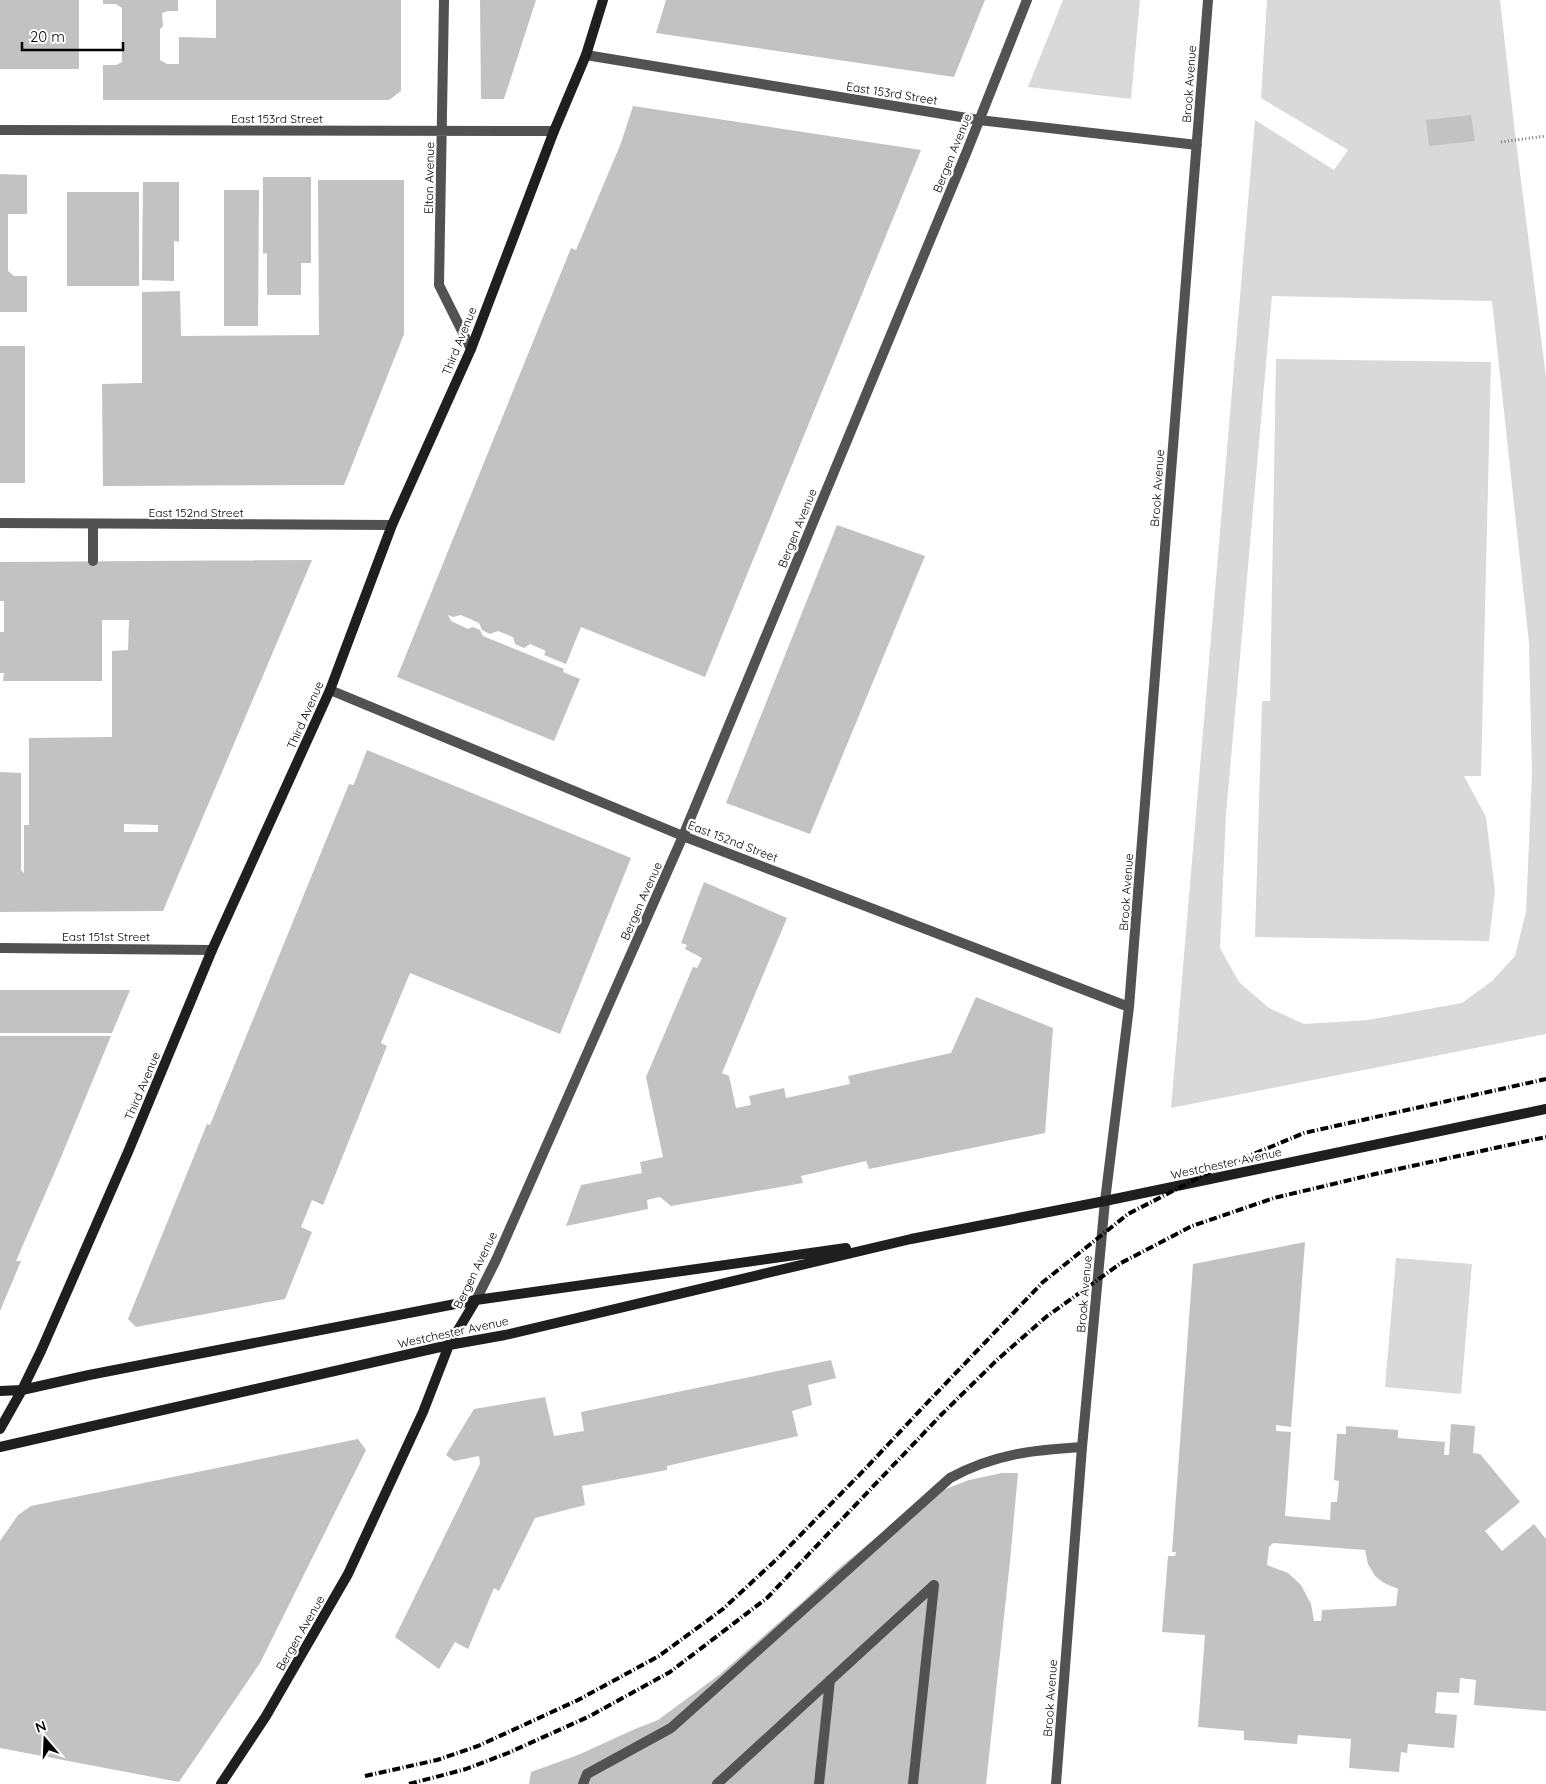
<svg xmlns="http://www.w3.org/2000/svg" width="1546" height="1784" viewBox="0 0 1546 1784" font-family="Quicksand,sans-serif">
	<rect width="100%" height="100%" fill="#fff"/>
	<path fill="#d9d9d9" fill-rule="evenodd" d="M1063 0H1140L1131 99 1028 87Z
		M1267 0H1500L1515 133 1546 377V1034L1171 1108 1255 120 1334 170 1348 150 1261 98ZM1272 296 1492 301 1529 643 1532 774 1526 912 1515 956 1492 981 1462 1003 1368 1020 1304 1024 1269 1008 1239 982 1220 948 1226 815Z
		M1276 359 1491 362 1481 776H1464L1486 817 1495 891 1489 941 1255 937 1262 701H1270Z
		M1396 1258 1472 1264 1461 1394 1385 1387Z"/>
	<path fill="#c2c2c2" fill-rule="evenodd" d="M0 0H79V69H0Z
		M103 0H178V11H168L162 13 163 26 160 29V60L167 64H179V37L216 38V0H401V91L389 100H103V65H116L122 62V8L116 4H103Z
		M480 0H536L504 99H481Z
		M666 0H985L954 77 656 33Z
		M633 106 921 150 705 677 581 627 566 664 544 655 546 651 530 644 524 648 515 644 513 637 498 631 490 634 482 630 479 623 461 615 453 617 448 615 451 621 468 629 473 627 480 630 483 636 564 669 563 672 580 679 554 741 397 677 571 248 576 250 621 143Z
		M1471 115 1475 141 1429 146 1426 120Z
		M0 174 27 175V214H8V271L14 276H27V312H0Z
		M263 177H311V263H301V295H267V253L263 254Z
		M318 180H404V334L344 485 103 486 102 384 142 383V292L180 291 181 336 319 335Z
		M143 182H179V242L174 241V281L142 280Z
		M224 190H259L258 326H224Z
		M67 192H139V286H67Z
		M0 346H25V483H0Z
		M837 525 925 556 810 834 726 803Z
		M312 560 163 911 0 912V772L21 773V870L24 873V825H29V738L112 737V651L128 650 129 620H102V681H3L4 673H0V632H4V601H0V562ZM124 824 158 825V832H124Z
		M367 750 631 858 560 1034 410 973 381 1043 387 1046 323 1205 312 1200 301 1227 312 1232 285 1299 136 1327 128 1319 207 1124 210 1125 349 784 353 785 354 784Z
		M704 882 787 918 722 1073 729 1076 736 1108 751 1105 749 1096 784 1088 786 1098 850 1084 848 1076 951 1053 976 997 1053 1028 1045 1133 869 1169 866 1161 801 1176 803 1183 671 1206 660 1197 647 1200 648 1209 566 1226 581 1185 642 1173 640 1162 663 1157 646 1077 693 967 697 968 702 958 685 949 687 945 681 943Z
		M0 990H130L112 1033H0Z
		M0 1036H111L59 1162 16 1261H21L0 1311Z
		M1305 1242 1291 1427 1276 1425V1431L1291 1432 1285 1516 1330 1520 1331 1502H1337L1339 1481 1334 1480 1337 1434H1346V1426L1398 1430V1438L1445 1442 1444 1455H1449L1451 1424 1475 1426 1473 1453 1480 1454 1520 1502 1485 1531 1502 1551 1534 1524 1546 1539V1711L1474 1705 1476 1680 1460 1678 1459 1693 1437 1692 1435 1713 1457 1715 1454 1748 1408 1744 1407 1753 1401 1752 1399 1772 1349 1768 1351 1739 1298 1735 1297 1744 1244 1740V1731L1198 1727 1205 1635 1162 1632 1168 1556H1175L1176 1552H1172L1193 1264ZM1273 1543 1365 1550 1368 1564 1375 1576 1384 1583 1398 1589 1396 1606 1322 1610 1321 1621H1314L1311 1604 1301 1585 1288 1573 1267 1565 1269 1547Z
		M831 1360 836 1378 808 1385 812 1405 792 1411 798 1436 667 1466V1470L582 1486 585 1505 535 1518 499 1591 494 1588 468 1649 455 1642 439 1669 395 1637 480 1464 479 1456 454 1461 446 1455 474 1409 545 1397 554 1436 584 1431 581 1412Z
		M358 1439 366 1450 260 1663 179 1782 0 1748V1541L18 1515 31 1506Z
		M1002 1473H1018L1010 1561 986 1784H529L531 1772 578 1755 635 1729 658 1720 719 1675 801 1603 839 1568 883 1532 943 1490 969 1480Z"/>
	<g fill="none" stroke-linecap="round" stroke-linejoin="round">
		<path stroke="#747474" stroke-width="3" stroke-dasharray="1 2.5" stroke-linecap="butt" d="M1501 142 1546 136"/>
		<path stroke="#525252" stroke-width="10" d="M93 561V524
			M583 1784 587 1774 671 1728 950 1478C994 1454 1033 1450 1082 1447
			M717 1784 934 1585 913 1784
			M819 1784 830 1680"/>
		<path stroke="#525252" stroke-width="10" d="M444 0 439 285 471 349
			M586 55 979 120 1197 145
			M0 130 554 131
			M0 523 392 525
			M330 690 683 836 1129 1007
			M0 948 212 950
			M476 1300 496 1260 683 836 967 151 1027 0
			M1056 1784 1082 1447 1105 1201 1129 1007 1208 0"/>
		<path stroke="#1f1f1f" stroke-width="10" d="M0 1391 22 1390 89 1375 476 1300 846 1248
			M0 1429 22 1390 41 1351 128 1152 212 950 330 690 392 525 471 349 554 131 586 55 603 0
			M0 1447 449 1345 505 1335 911 1239 1105 1201 1546 1109
			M221 1784 266 1716 348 1574 423 1412 449 1345 476 1300"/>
		<path stroke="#000" stroke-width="4" stroke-dasharray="8 2.5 1 2.5" stroke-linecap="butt" d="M365 1776 437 1760 478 1746 578 1700 659 1656 723 1609 778 1558 866 1468 926 1404 1043 1282 1128 1214 1208 1173 1304 1133 1546 1079
			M409 1784 466 1769 508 1753 588 1717 670 1672 767 1598 942 1414 998 1359 1046 1317 1121 1263 1192 1226 1274 1198 1375 1174 1546 1137"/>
	</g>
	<g text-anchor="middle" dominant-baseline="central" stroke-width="4.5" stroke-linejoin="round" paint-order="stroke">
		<g font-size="12" fill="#000" stroke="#fff">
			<text transform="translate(1189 84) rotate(-86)">Brook Avenue</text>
			<text transform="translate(892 93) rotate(9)">East 153rd Street</text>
			<text x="277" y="118">East 153rd Street</text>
			<text transform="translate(952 153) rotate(-68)">Bergen Avenue</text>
			<text transform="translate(429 178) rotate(-89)">Elton Avenue</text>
			<text transform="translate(459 341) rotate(-68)">Third Avenue</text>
			<text transform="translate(1157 488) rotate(-86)">Brook Avenue</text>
			<text x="196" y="512">East 152nd Street</text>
			<text transform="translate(797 528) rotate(-68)">Bergen Avenue</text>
			<text transform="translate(305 715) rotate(-66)">Third Avenue</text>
			<text transform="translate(733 841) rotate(21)">East 152nd Street</text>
			<text transform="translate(1126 892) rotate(-86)">Brook Avenue</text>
			<text transform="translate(641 901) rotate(-66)">Bergen Avenue</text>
			<text x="106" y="936">East 151st Street</text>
			<text transform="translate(142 1086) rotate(-67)">Third Avenue</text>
			<text transform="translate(1226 1163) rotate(-12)">Westchester Avenue</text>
			<text transform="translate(475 1270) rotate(-64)">Bergen Avenue</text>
			<text transform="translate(1084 1294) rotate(-85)">Brook Avenue</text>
			<text transform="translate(453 1332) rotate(-12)">Westchester Avenue</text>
			<text transform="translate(300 1633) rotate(-60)">Bergen Avenue</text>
			<text transform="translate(1050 1698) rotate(-86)">Brook Avenue</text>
		</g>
	</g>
	<g transform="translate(45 1739) rotate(341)" stroke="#ffffff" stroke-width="4" paint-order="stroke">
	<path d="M0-4L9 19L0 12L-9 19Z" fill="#000000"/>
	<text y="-8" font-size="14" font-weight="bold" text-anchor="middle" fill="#000000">N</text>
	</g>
	<path d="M22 42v8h101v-8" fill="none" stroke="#000000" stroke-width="2.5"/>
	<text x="30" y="42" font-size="15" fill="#000000" stroke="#ffffff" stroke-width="4" paint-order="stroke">20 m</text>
</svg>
